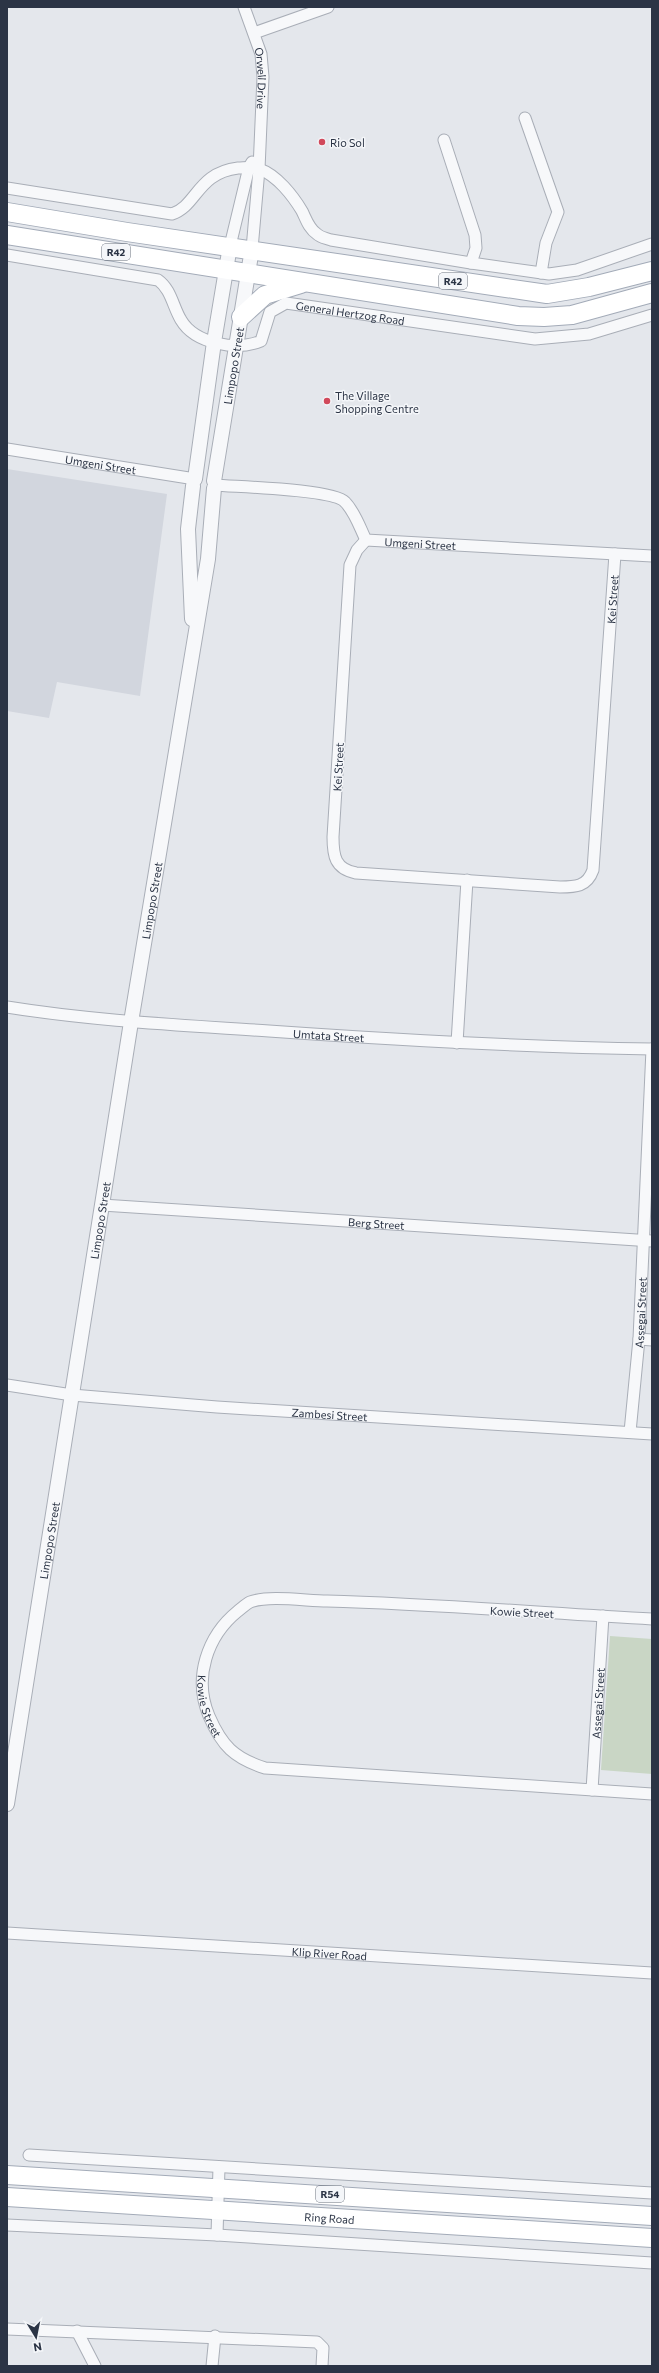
<svg xmlns="http://www.w3.org/2000/svg" width="659" height="2373" viewBox="0 0 659 2373" font-family="Commissioner,sans-serif">
	<rect width="100%" height="100%" fill="#e4e7ec"/>
	<path fill="#d2d6de" d="M7 469 167 494 140 696 57 682 49 718 7 711Z"/>
	<path fill="#c9d6c5" d="M610 1636 652 1639V1774L601 1770Z"/>
	<g fill="none" stroke-linecap="round" stroke-linejoin="round">
		<g stroke="#a9aeb7" stroke-width="13">
			<g id="minor">
				<path id="s1" d="M244 7 261 54 263 77 259 169 252 249"/>
				<path d="M254 33 328 7"/>
				<path d="M525 118 558 212 546 243 541 273"/>
				<path d="M444 140 475 235 476 248 471 263"/>
				<path d="M7 188 172 214C197 206 197 173 238 168 244 168 253 166 259 169 277 175 293 196 302 211 306 219 309 229 317 234 321 238 326 238 331 240L471 263 549 274 577 270 652 244"/>
				<path d="M230 246 249 167 252 162"/>
				<path id="s2" d="M7 255 158 280C171 289 173 307 181 320 195 344 237 351 261 341L270 312 286 303 535 339 589 334 652 315"/>
				<path id="s3" d="M7 449 195 479"/>
				<path id="s4" d="M215 485C237 487 333 489 345 502 355 512 360 528 366 540L652 556"/>
				<path id="s5" d="M366 540 357 550 350 565 333 837C333 856 335 869 356 873L560 887C575 887 587 887 593 870L615 554"/>
				<path id="s6" d="M7 1007C94 1021 181 1025 269 1031 397 1040 524 1047 652 1049"/>
				<path d="M457 1043 467 880"/>
				<path id="s7" d="M102 1205 652 1241"/>
				<path d="M639 1339 652 1340"/>
				<path id="s8" d="M7 1385 72 1395 217 1407 652 1434"/>
				<path id="s9" d="M630 1432 639 1339 652 1049"/>
				<path id="s10" d="M652 1619C544 1613 436 1604 327 1601 307 1601 269 1595 250 1602 246 1604 242 1608 238 1611 207 1636 193 1678 209 1716 222 1746 234 1758 265 1768L652 1794"/>
				<path id="s11" d="M592 1790 603 1616"/>
				<path id="s12" d="M7 1933 652 1973"/>
				<path d="M29 2155 652 2193"/>
				<path d="M7 2225 217 2235 652 2263"/>
				<path d="M217 2235 219 2167"/>
				<path d="M7 2329 317 2342 323 2348 322 2366"/>
				<path d="M77 2331 95 2366"/>
				<path d="M212 2366 215 2336"/>
			</g>
		</g>
		<g stroke="#a9aeb7" stroke-width="16">
			<g id="tertiary">
				<path d="M195 479 214 342 230 246"/>
				<path id="s13" d="M214 481 252 249"/>
				<path d="M192 619 188 529 193 486"/>
				<path id="s14" d="M7 1804 131 1022 208 559 214 488"/>
			</g>
		</g>
		<g stroke="#a3abb8" stroke-width="20">
			<g id="primary">
				<path d="M7 212 127 232 547 294 589 287 652 271"/>
				<path d="M7 235 518 316 544 317 572 315 652 293"/>
				<path d="M241 317 265 295 301 284"/>
				<path d="M7 2175 652 2216"/>
				<path id="s15" d="M7 2197 652 2238"/>
			</g>
		</g>
		<use href="#minor" stroke="#f7f8fa" stroke-width="11"/>
		<use href="#tertiary" stroke="#f7f8fa" stroke-width="14"/>
		<use href="#primary" stroke="#fff" stroke-width="18"/>
	</g>
	<g fill="#d1495b" stroke="#f4f6f9" stroke-width="1.5">
		<circle cx="322" cy="142" r="4"/>
		<circle cx="327" cy="401" r="4"/>
	</g>
	<g text-anchor="middle" dominant-baseline="central" stroke-width="3" stroke-linejoin="round" paint-order="stroke">
		<g fill="#f4f6f9" stroke="#676e7b" stroke-width="1">
			<rect x="102" y="244" width="28" height="16" rx="3"/>
			<rect x="439" y="273" width="28" height="16" rx="3"/>
			<rect x="316" y="2186" width="28" height="16" rx="3"/>
		</g>
		<g font-size="10" font-weight="bold" fill="#2b3445">
			<text x="116" y="252">R42</text>
			<text x="453" y="281">R42</text>
			<text x="330" y="2194">R54</text>
		</g>
		<g font-size="11" fill="#2b3445" stroke="#f4f6f9">
			<text stroke="none"><textPath href="#s1" startOffset="74">Orwell Drive</textPath></text>
			<text stroke="none"><textPath href="#s2" startOffset="402">General Hertzog Road</textPath></text>
			<text stroke="none"><textPath href="#s13" startOffset="117">Limpopo Street</textPath></text>
			<text stroke="none"><textPath href="#s3" startOffset="95">Umgeni Street</textPath></text>
			<text stroke="none"><textPath href="#s4" startOffset="230">Umgeni Street</textPath></text>
			<text stroke="none"><textPath href="#s5" startOffset="867">Kei Street</textPath></text>
			<text transform="translate(338 767) rotate(-87)">Kei Street</text>
			<text stroke="none"><textPath href="#s14" startOffset="915">Limpopo Street</textPath></text>
			<text stroke="none"><textPath href="#s6" startOffset="323">Umtata Street</textPath></text>
			<text stroke="none"><textPath href="#s14" startOffset="591">Limpopo Street</textPath></text>
			<text stroke="none"><textPath href="#s7" startOffset="275">Berg Street</textPath></text>
			<text stroke="none"><textPath href="#s9" startOffset="120">Assegai Street</textPath></text>
			<text stroke="none"><textPath href="#s8" startOffset="324">Zambesi Street</textPath></text>
			<text stroke="none"><textPath href="#s14" startOffset="267">Limpopo Street</textPath></text>
			<text transform="translate(522 1612) rotate(3)">Kowie Street</text>
			<text stroke="none"><textPath href="#s11" startOffset="87">Assegai Street</textPath></text>
			<text stroke="none"><textPath href="#s10" startOffset="525">Kowie Street</textPath></text>
			<text stroke="none"><textPath href="#s12" startOffset="323">Klip River Road</textPath></text>
			<text stroke="none"><textPath href="#s15" startOffset="323">Ring Road</textPath></text>
		</g>
		<g font-size="11" fill="#2b3445" stroke="#f4f6f9" text-anchor="start">
			<text x="330" y="142">Rio Sol</text>
			<text x="335" y="395">The Village<tspan x="335" dy="13">Shopping Centre</tspan></text>
		</g>
	</g>
	<rect width="659" height="2373" fill="none" stroke="#2b3445" stroke-width="16"/>
	<g transform="translate(36 2337) rotate(170)" stroke="#f4f6f9" stroke-width="3" paint-order="stroke">
	<path d="M0-3L7 15L0 10L-7 15Z" fill="#2b3445"/>
	<text y="-6" font-size="11" font-weight="bold" text-anchor="middle" fill="#2b3445">N</text>
	</g>
</svg>
